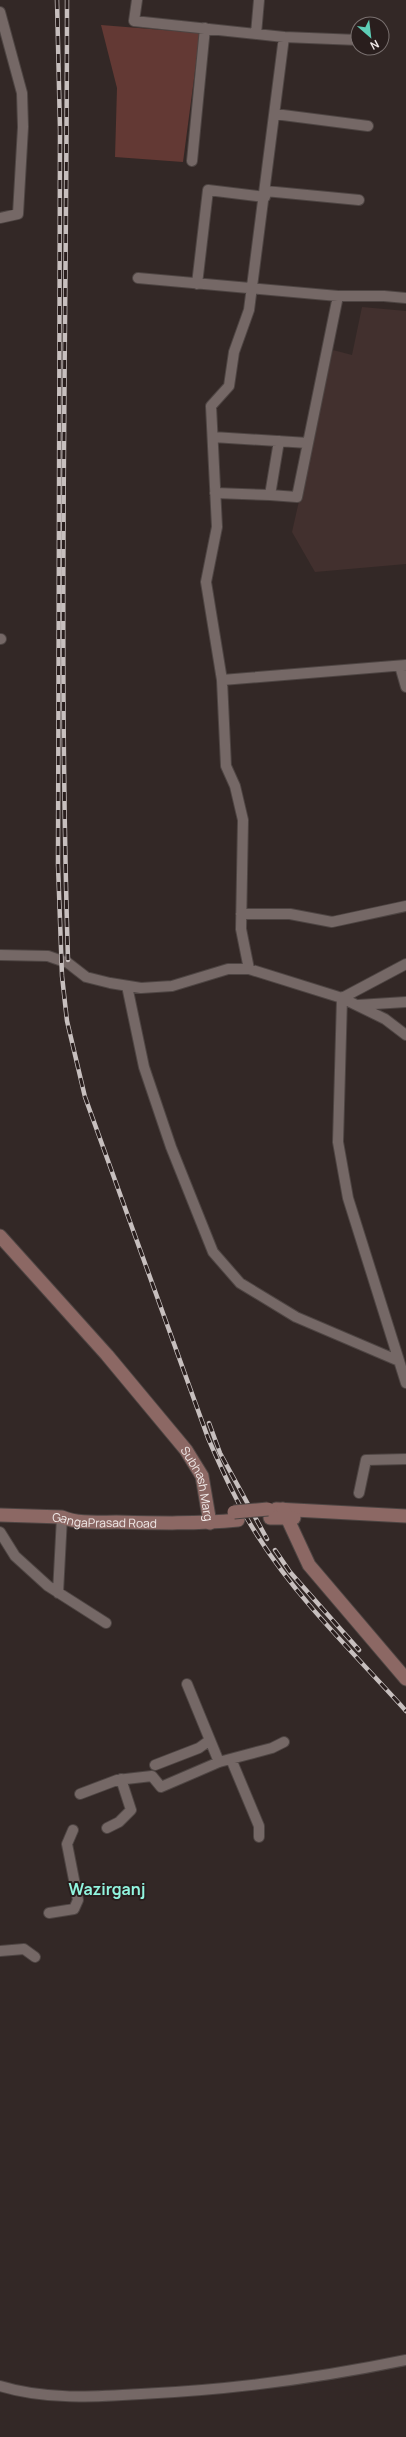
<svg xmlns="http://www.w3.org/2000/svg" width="406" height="2437" viewBox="0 0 406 2437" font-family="Manrope,sans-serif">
	<rect width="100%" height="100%" fill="#332826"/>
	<path fill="#42302e" d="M362 307 406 311V564L315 572 292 532 333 350 352 355Z"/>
	<path fill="#633934" d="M101 25 200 33 183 162 115 157 117 88Z"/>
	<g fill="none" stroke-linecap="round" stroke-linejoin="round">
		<g stroke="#4e4543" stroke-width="12">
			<path id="street" d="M137 0 134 21 284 37 358 40
				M0 12 22 93 23 127 18 214 0 218
				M256 34 259 0
				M275 114 368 126
				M192 161 205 28
				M265 191 359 200
				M138 278 338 296H384L406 298
				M197 284 208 190 265 197
				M213 437 308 443
				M215 493 270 495 279 441
				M270 495 297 497 338 296
				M0 639H1
				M400 666 406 687
				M222 680 406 665
				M241 914H290L332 922 406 906
				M0 955 48 956 68 963 86 977 110 983 141 988 172 986 228 969H249L342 998 385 1019 406 1035
				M249 969 241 929 243 820 235 786 226 766 222 680 206 582 217 527 211 406 229 386 234 352 249 310 284 37
				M127 986 144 1067 171 1147 213 1252 240 1283 296 1317 399 1361
				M342 998 338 1142 348 1198 406 1383
				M342 998 406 964
				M358 1005 406 1002
				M359 1493 366 1460 406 1459
				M0 1532 15 1556 48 1586 106 1623
				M58 1593 62 1517
				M187 1684 219 1762
				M231 1759 259 1826V1837
				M155 1765 199 1748 210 1740
				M80 1794 117 1780 152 1776 161 1787 219 1762 272 1748 284 1742
				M107 1828 119 1822 131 1810 121 1779
				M49 1913 74 1909 78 1900 67 1844 73 1830
				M0 1951 24 1949 35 1957
				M0 2386C45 2400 94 2397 141 2394 230 2390 319 2378 406 2360"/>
		</g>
		<g stroke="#4e4543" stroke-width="15">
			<g id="secondary">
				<path id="s1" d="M0 1236 107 1355 186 1450 202 1476 210 1523"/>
				<path d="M276 1509 406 1516"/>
				<path d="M283 1509 309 1565 406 1679"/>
				<path id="s2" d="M0 1515 62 1517C78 1524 99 1522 116 1522 157 1523 197 1524 238 1520"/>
				<path d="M270 1518H294"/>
			</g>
		</g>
		<use href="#street" stroke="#756866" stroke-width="10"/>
		<use href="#secondary" stroke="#8c6864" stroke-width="13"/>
		<g stroke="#c7bfbe" stroke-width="4.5">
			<path id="rail" d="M57 0 60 130 58 865 62 976 67 1021 85 1097 208 1438C223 1472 238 1506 259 1538 299 1601 356 1655 406 1711
				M67 0C67 320 58 640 68 960
				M209 1423 220 1453 267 1539
				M275 1550 290 1572 359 1650"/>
		</g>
		<use href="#rail" stroke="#291e1d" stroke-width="3" stroke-dasharray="9" stroke-linecap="butt"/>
		<g stroke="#4e4543" stroke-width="15" stroke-linecap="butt">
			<path id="secondary-bridge" d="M234 1512 268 1509"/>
		</g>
		<use href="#secondary-bridge" stroke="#8c6864" stroke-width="13"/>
	</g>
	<g text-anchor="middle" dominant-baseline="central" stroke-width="4" stroke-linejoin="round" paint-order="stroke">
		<g font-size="12" fill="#f1eae9" stroke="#291e1d">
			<text stroke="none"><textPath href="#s1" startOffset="320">Subhash Marg</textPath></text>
			<text stroke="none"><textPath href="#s2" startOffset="105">GangaPrasad Road</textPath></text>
		</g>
		<g font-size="16" font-weight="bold" fill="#91f5df" stroke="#291e1d">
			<text x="107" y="1889">Wazirganj</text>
		</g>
	</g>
	<g transform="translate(370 36) rotate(152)"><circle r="19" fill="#291e1d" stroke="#79706f"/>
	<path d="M0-3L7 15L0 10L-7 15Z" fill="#5eceb7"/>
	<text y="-6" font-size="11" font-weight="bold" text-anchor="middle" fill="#f1eae9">N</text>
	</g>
</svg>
